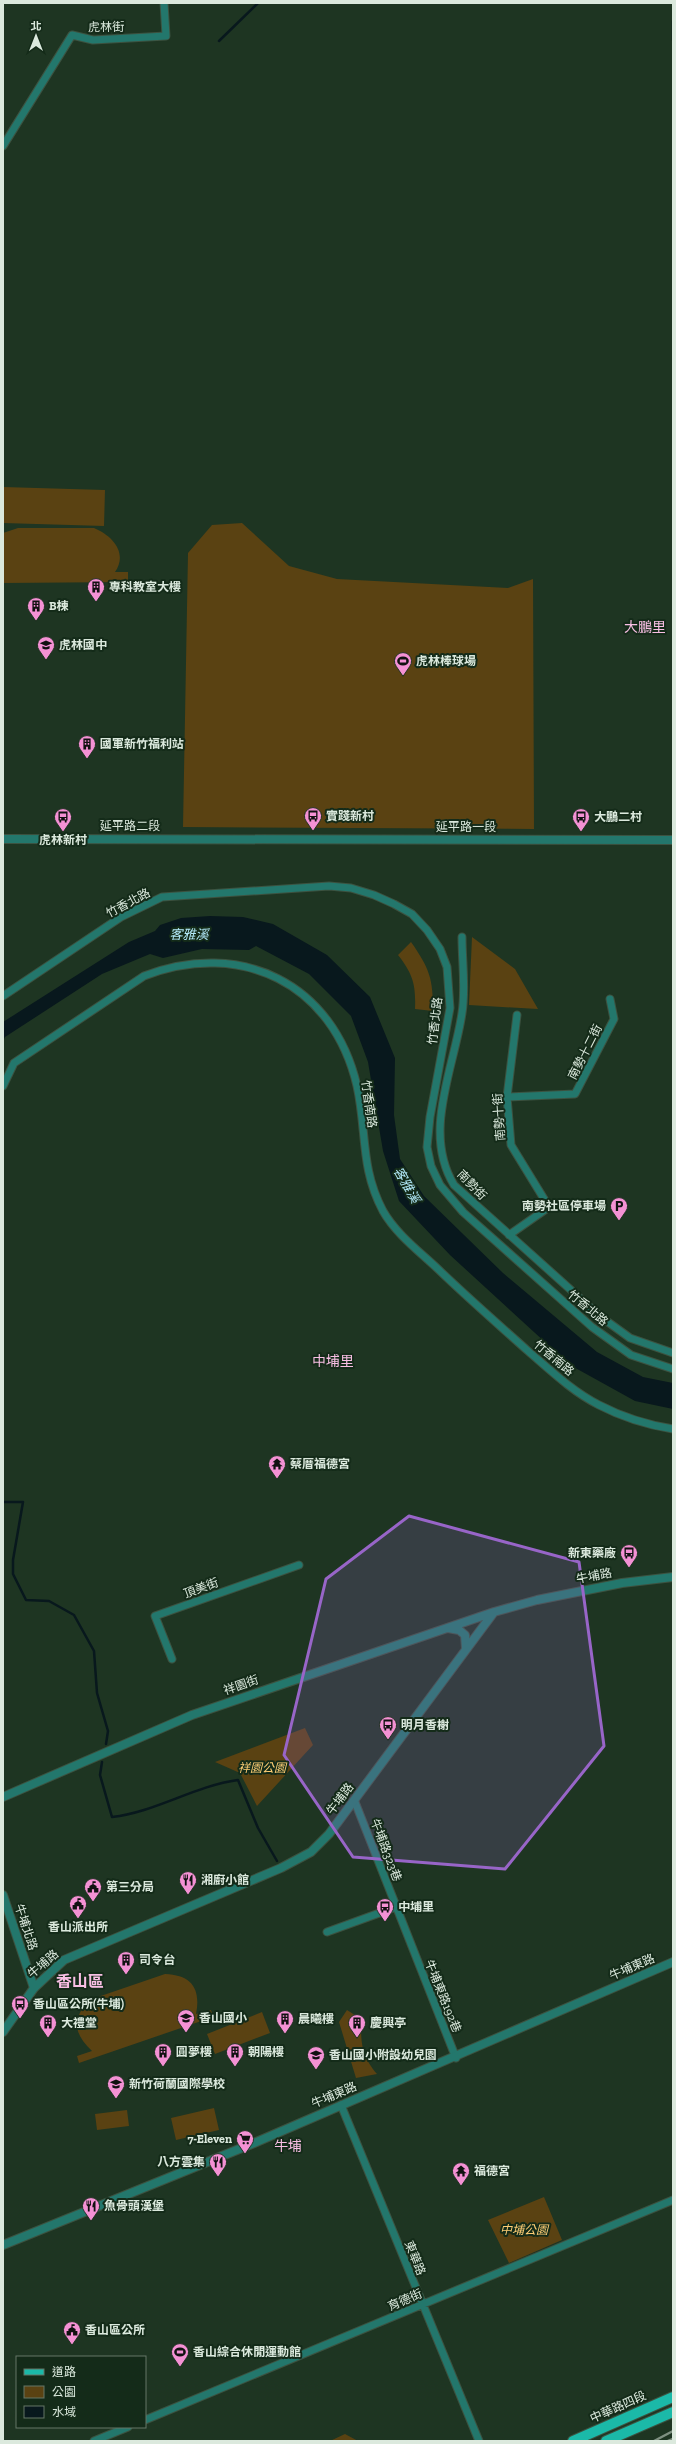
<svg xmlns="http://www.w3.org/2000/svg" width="676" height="2444" viewBox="0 0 676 2444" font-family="'Zilla Slab','Noto Sans TC',serif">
	<rect width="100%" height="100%" fill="#1e3522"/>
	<path fill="#5a4212" d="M3 487 105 490 104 526 3 523Z
		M242 523 289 566 337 579 508 588 533 579 534 829 183 827 188 553 212 525Z
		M18 528H94C113 536 128 553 115 572H128V582L3 583V533Z
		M472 937 515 969 538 1009 469 1005Z
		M411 942C430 969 433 979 433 1011L415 1009C416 985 413 974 398 955Z
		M305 1728 313 1745 257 1806 240 1773 215 1762Z
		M165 1974C192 1975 201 1989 196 2014L211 2010 213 2017 79 2063 77 2056 92 2051C73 2033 72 2019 89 2000Z
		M347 2010 361 2019C361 2044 361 2055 377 2074L356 2078 339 2022Z
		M262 2012 270 2033 215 2054 207 2034Z
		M214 2108 219 2130 176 2140 171 2118Z
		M127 2110 129 2126 97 2130 95 2114Z
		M544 2197 562 2240 509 2263 488 2220Z
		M345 2434 358 2441H330Z"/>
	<path fill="#08181d" d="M210 916 243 917 273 924 327 955 370 997 395 1058 394 1115 400 1159 424 1196 503 1273 597 1352 643 1377 673 1383V1409L635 1401 570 1365 450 1255 399 1201 383 1151 368 1062 351 1016 309 974 256 946 249 950 202 949 163 958 150 954 102 974 5 1037 3 1041V1022L129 942 155 931 160 925 181 918Z"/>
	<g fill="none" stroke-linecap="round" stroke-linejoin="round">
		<path stroke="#08181d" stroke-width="2.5" d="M673 21V40
			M219 41 258 3
			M3 1502H23L13 1560V1574L26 1600 49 1601 74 1615 94 1651 97 1693 108 1731 106 1744
			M102 1762 100 1775 112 1817C156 1812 194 1786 238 1780L258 1828 277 1861"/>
		<g stroke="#3c5240" stroke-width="9">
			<path id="minor" d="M3 146 72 35 93 40 166 36 164 3
				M462 937C462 962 466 989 462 1013 454 1068 422 1133 454 1185L601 1317 630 1338 673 1353
				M3 996 121 917 162 897 329 886 351 888 374 895 394 904 412 914 427 930 440 949 447 967 450 1008 430 1117 427 1147 431 1166 440 1185 463 1212 592 1327 631 1355 673 1369
				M3 1086 14 1063 144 976C241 939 333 983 357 1086 367 1131 360 1168 383 1211 396 1234 420 1252 439 1270 468 1298 498 1324 528 1351 550 1370 573 1392 599 1405 622 1417 648 1425 673 1429
				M507 1097 575 1094 614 1019 610 999
				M509 1235 549 1207 511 1145 507 1097 517 1015
				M172 1659 155 1616 299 1565
				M355 1802 456 2058
				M327 1932 396 1907
				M341 2105 479 2441
				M145 2420 673 2200
				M94 2441 128 2427"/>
		</g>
		<g stroke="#3c5240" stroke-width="10">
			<path id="tertiary" d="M3 839 673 840
				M448 1628 459 1630 465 1635 466 1649
				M3 1797 192 1715 494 1612
				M3 1895 34 1988
				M3 2032 34 1988 64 1960 281 1868 311 1852 329 1834 494 1612 537 1600 622 1583 673 1577
				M3 2245 254 2143 673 1962"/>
		</g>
		<g stroke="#3c5240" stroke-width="12">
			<path id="primary" d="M573 2441 673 2397
				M606 2441 673 2412"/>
		</g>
		<use href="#minor" stroke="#23776c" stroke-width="7"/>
		<use href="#tertiary" stroke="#23776c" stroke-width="8"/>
		<use href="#primary" stroke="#1bb9a8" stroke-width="10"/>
		<path stroke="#7e9081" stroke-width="2.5" d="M654 2441 673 2431
			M668 2441 673 2439"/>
	</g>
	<path fill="#9865c8" fill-opacity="0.2" stroke="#9865c8" stroke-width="3" stroke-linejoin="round" d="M409 1516 579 1562 604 1746 505 1869 353 1857 284 1755 326 1579Z"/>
	<defs>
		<g id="building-pin" transform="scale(0.9)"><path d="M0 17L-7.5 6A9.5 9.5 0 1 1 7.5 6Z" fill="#f491d4" stroke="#142b19"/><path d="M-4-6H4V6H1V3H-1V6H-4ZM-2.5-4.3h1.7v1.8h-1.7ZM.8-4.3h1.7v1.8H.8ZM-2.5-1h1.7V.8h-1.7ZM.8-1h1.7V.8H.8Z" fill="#111"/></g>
		<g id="school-pin" transform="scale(0.9)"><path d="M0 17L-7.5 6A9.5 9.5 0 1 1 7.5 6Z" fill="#f491d4" stroke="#142b19"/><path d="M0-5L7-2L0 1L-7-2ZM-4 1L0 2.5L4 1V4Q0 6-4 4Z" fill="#111"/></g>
		<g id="stadium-pin" transform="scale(0.9)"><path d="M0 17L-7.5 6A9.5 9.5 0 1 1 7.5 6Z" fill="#f491d4" stroke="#142b19"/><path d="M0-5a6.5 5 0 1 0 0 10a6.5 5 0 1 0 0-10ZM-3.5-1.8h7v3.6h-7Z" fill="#111"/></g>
		<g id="bus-pin" transform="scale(0.9)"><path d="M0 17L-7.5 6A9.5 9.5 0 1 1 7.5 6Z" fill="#f491d4" stroke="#142b19"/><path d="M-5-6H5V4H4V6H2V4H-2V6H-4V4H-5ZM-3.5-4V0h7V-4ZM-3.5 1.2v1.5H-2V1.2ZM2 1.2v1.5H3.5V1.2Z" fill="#111"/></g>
		<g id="parking-pin" transform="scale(0.9)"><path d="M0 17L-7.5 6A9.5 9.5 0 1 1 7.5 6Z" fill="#f491d4" stroke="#142b19"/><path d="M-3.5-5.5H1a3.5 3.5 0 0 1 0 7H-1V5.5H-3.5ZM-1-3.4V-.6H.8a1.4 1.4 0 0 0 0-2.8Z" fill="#111"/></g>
		<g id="temple-pin" transform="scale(0.9)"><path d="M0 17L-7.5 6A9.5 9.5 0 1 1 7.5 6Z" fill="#f491d4" stroke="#142b19"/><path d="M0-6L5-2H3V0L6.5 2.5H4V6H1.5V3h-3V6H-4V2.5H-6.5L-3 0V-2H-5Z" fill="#111"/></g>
		<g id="restaurant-pin" transform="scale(0.9)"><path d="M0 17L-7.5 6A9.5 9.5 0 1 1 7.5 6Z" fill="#f491d4" stroke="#142b19"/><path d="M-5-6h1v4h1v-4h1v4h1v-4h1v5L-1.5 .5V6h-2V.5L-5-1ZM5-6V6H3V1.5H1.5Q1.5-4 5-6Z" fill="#111"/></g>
		<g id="civic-pin" transform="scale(0.9)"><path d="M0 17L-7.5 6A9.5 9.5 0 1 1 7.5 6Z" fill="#f491d4" stroke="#142b19"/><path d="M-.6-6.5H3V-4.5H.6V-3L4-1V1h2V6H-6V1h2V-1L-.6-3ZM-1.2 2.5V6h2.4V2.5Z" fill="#111"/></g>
		<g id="supermarket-pin" transform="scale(0.9)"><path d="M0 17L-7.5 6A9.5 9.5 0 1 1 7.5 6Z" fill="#f491d4" stroke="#142b19"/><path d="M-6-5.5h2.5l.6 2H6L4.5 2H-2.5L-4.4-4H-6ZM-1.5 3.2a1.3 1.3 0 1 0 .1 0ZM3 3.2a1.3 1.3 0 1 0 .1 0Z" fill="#111"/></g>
	</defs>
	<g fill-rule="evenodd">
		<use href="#building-pin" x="96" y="587"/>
		<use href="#building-pin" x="36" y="606"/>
		<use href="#school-pin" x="46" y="645"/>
		<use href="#stadium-pin" x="403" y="661"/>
		<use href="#building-pin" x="87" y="744"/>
		<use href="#bus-pin" x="313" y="816"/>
		<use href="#bus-pin" x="63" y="817"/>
		<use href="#bus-pin" x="581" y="817"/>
		<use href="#parking-pin" x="619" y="1206"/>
		<use href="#temple-pin" x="277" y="1464"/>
		<use href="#bus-pin" x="629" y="1553"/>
		<use href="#bus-pin" x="388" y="1725"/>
		<use href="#restaurant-pin" x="188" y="1880"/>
		<use href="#civic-pin" x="93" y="1887"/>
		<use href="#civic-pin" x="78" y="1904"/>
		<use href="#bus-pin" x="385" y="1907"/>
		<use href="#building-pin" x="126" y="1960"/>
		<use href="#bus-pin" x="20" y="2004"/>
		<use href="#school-pin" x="186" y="2018"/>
		<use href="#building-pin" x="285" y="2019"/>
		<use href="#building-pin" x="48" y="2023"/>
		<use href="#building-pin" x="357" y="2023"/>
		<use href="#building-pin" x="163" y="2052"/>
		<use href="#building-pin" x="235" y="2052"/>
		<use href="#school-pin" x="316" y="2055"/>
		<use href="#school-pin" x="116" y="2084"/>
		<use href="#supermarket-pin" x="245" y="2139"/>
		<use href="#restaurant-pin" x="218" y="2162"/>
		<use href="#temple-pin" x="461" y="2171"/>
		<use href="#restaurant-pin" x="91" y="2206"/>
		<use href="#civic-pin" x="72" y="2330"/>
		<use href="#stadium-pin" x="180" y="2352"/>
	</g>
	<g text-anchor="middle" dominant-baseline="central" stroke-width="4" stroke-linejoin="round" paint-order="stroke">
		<g font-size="12" fill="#dbe9dd" stroke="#142b19">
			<text x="106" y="27">虎林街</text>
			<text x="130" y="826">延平路二段</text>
			<text x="466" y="827">延平路一段</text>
			<text transform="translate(128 903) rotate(-28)">竹香北路</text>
			<text transform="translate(435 1021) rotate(-83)">竹香北路</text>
			<text transform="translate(585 1052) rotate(-63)">南勢十二街</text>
			<text transform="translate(369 1104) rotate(82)">竹香南路</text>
			<text transform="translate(499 1117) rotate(-94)">南勢十街</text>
			<text transform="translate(472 1185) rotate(46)">南勢街</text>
			<text transform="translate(588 1308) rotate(40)">竹香北路</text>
			<text transform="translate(554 1358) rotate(40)">竹香南路</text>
			<text transform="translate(594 1576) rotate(-11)">牛埔路</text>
			<text transform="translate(201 1588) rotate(-20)">頂美街</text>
			<text transform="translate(241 1685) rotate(-19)">祥園街</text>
			<text transform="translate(340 1799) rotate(-53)">牛埔路</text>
			<text transform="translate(386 1850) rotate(69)">牛埔路323巷</text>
			<text transform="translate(26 1927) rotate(72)">牛埔北路</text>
			<text transform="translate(43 1964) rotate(-41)">牛埔路</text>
			<text transform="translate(632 1967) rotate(-23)">牛埔東路</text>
			<text transform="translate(443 1996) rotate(68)">牛埔東路192巷</text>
			<text transform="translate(334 2095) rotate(-23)">牛埔東路</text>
			<text transform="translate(415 2258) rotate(68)">東華路</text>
			<text transform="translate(405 2300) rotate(-23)">育德街</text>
			<text transform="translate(618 2407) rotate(-24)">中華路四段</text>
		</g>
		<g font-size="12" font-weight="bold" fill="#dbe9dd" stroke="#142b19" text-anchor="start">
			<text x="109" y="587">專科教室大樓</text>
			<text x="49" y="606">B棟</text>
			<text x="59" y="645">虎林國中</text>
			<text x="416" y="661">虎林棒球場</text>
			<text x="100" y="744">國軍新竹福利站</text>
			<text x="326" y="816">實踐新村</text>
			<text x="594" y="817">大鵬二村</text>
			<text x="63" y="840" text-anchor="middle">虎林新村</text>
			<text x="606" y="1206" text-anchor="end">南勢社區停車場</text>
			<text x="290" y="1464">蔡厝福德宮</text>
			<text x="616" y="1553" text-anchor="end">新東藥廠</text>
			<text x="401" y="1725">明月香榭</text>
			<text x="201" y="1880">湘廚小館</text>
			<text x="106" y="1887">第三分局</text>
			<text x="398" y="1907">中埔里</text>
			<text x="78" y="1927" text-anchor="middle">香山派出所</text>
			<text x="139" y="1960">司令台</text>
			<text x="33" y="2004">香山區公所(牛埔)</text>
			<text x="199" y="2018">香山國小</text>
			<text x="298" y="2019">晨曦樓</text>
			<text x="61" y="2023">大禮堂</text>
			<text x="370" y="2023">慶興亭</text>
			<text x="176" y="2052">圓夢樓</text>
			<text x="248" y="2052">朝陽樓</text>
			<text x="329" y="2055">香山國小附設幼兒園</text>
			<text x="129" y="2084">新竹荷蘭國際學校</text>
			<text x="232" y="2139" text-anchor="end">7-Eleven</text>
			<text x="205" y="2162" text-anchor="end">八方雲集</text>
			<text x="474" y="2171">福德宮</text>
			<text x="104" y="2206">魚骨頭漢堡</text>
			<text x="85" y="2330">香山區公所</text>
			<text x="193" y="2352">香山綜合休閒運動館</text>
		</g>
		<g font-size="12" font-style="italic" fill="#fdcd75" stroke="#142b19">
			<text x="262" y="1768">祥園公園</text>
			<text x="524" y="2230">中埔公園</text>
		</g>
		<g font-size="13" font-style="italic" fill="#b2e9f8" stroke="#142b19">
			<text x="189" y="934">客雅溪</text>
			<text transform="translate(407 1185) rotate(60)">客雅溪</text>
		</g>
		<g font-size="14" fill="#f8bfe4" stroke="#142b19">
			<text x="645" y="627">大鵬里</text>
			<text x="333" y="1361">中埔里</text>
			<text x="288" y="2146">牛埔</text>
		</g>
		<g font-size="16" font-weight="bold" fill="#f8bfe4" stroke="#142b19">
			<text x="80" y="1981">香山區</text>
		</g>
	</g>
	<rect width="676" height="2444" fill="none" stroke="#dbe9dd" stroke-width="8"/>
	<rect x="16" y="2356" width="130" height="72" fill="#142b19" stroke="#647767"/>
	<rect x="24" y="2369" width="20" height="6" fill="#1bb9a8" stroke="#647767"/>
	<text x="52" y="2376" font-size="12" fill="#dbe9dd">道路</text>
	<rect x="24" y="2386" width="20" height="12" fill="#5a4212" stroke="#647767"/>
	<text x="52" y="2396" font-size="12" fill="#dbe9dd">公園</text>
	<rect x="24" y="2406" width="20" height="12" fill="#08181d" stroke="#647767"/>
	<text x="52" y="2416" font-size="12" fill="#dbe9dd">水域</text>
	<g transform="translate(36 36)" stroke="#142b19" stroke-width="3" paint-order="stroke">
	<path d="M0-3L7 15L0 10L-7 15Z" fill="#dbe9dd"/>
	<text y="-6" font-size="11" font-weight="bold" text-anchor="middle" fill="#dbe9dd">北</text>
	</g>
</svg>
